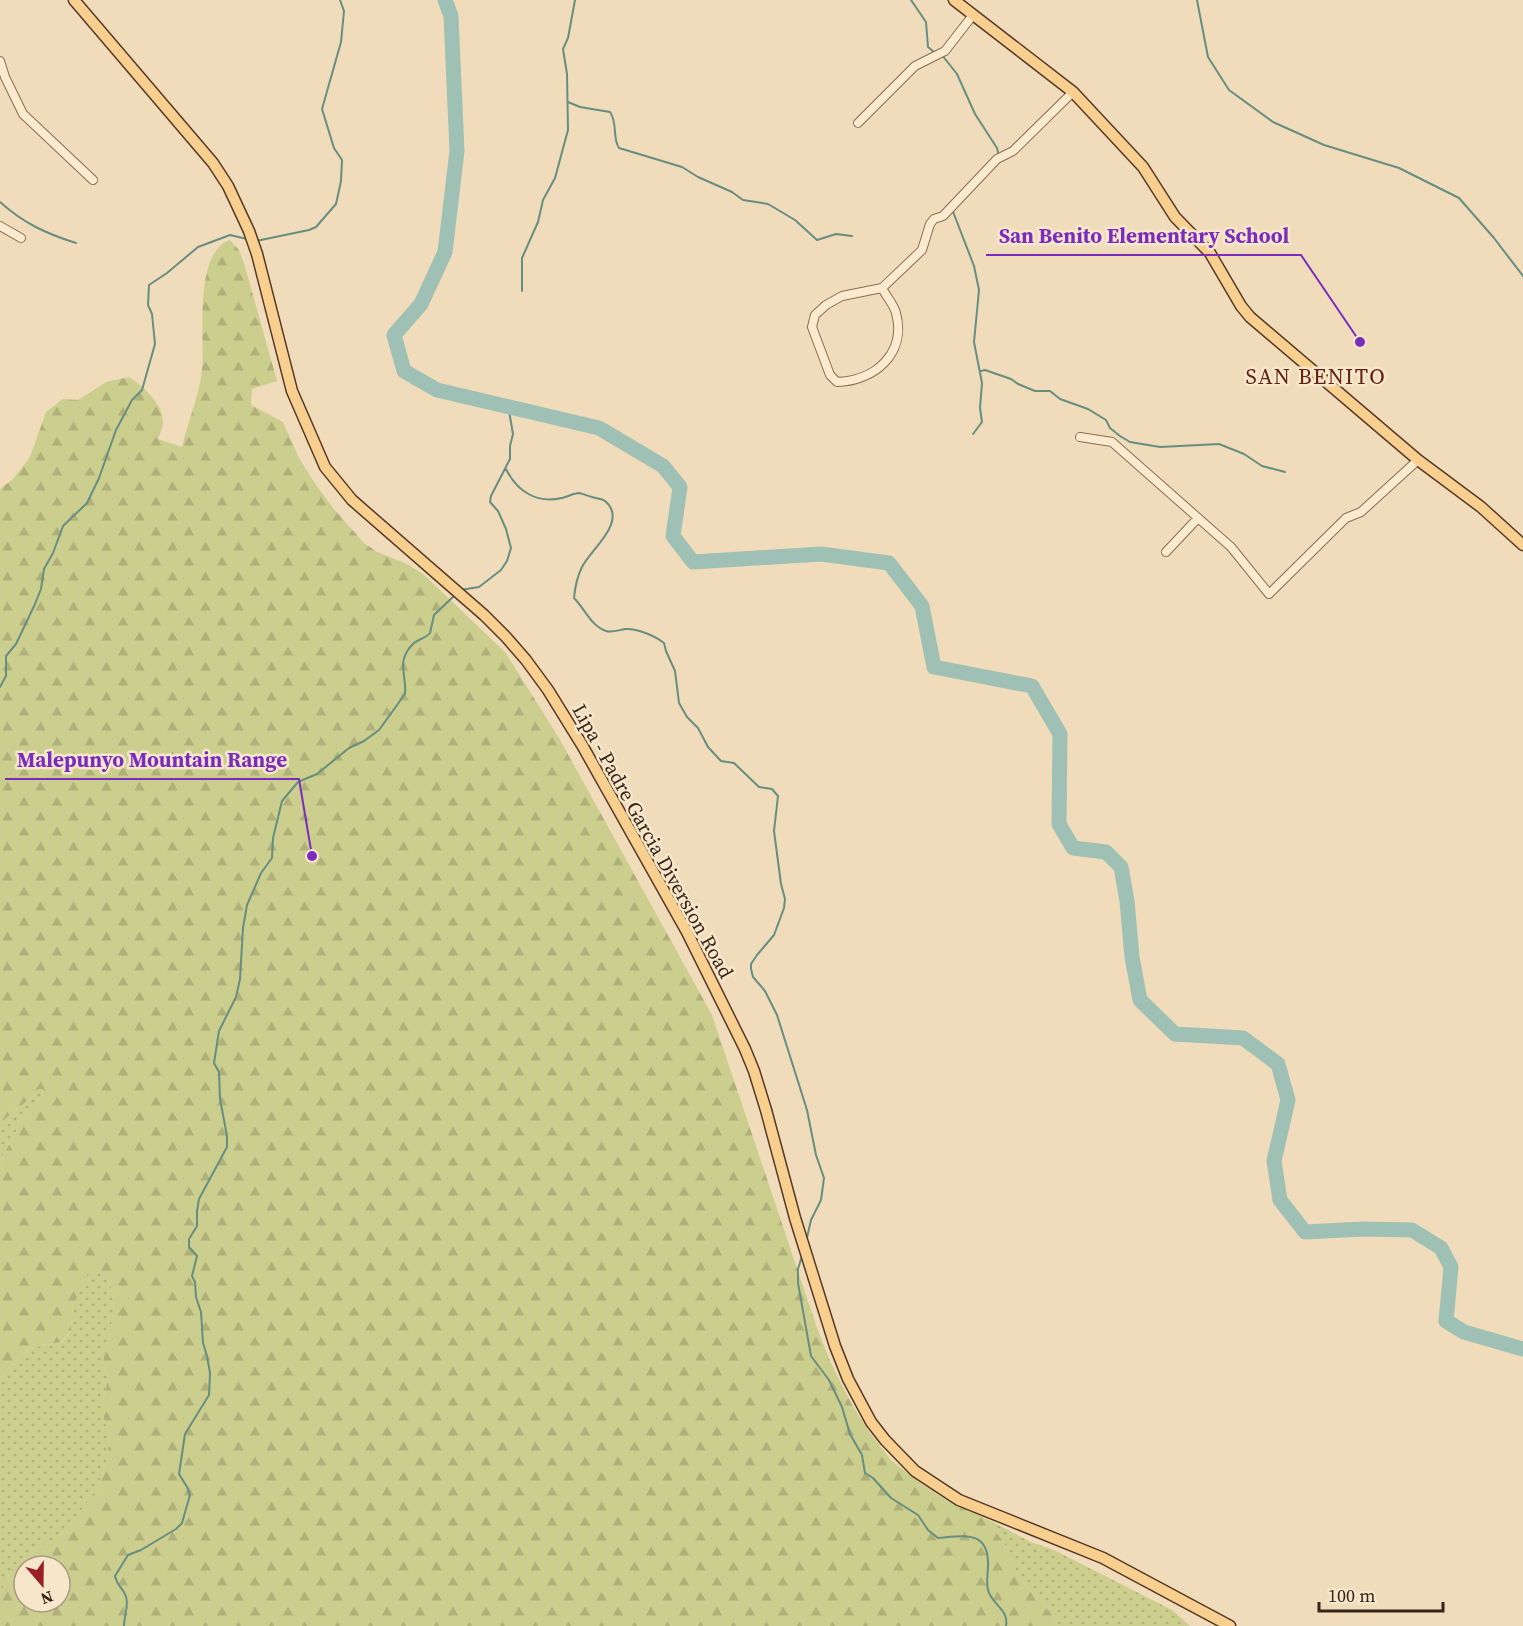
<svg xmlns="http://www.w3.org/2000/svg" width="1523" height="1626" viewBox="0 0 1523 1626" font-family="'Source Serif 4',serif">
	<defs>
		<pattern id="grass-dots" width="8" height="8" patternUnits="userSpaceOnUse" patternTransform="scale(1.5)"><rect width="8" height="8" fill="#ccce8e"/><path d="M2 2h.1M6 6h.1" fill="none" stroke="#b0b17a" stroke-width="1.8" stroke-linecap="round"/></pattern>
		<pattern id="forest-firs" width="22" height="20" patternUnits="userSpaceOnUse" patternTransform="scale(1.5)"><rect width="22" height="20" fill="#ccce8e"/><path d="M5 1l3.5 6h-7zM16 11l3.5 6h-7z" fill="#b0b17a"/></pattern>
	</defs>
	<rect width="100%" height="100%" fill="#f0dcba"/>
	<path fill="url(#grass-dots)" d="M39 1089H42L44 1091 33 1107 20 1116 15 1135 3 1155 0 1166V1123L33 1096Z
		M88 1272 100 1273 110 1281 114 1306 111 1328 107 1340 103 1362 108 1378 103 1399V1416L110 1438 106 1462 99 1485 87 1503 55 1541 41 1546 12 1568 0 1594V1379L6 1370 30 1348 62 1342 71 1331 73 1305Z
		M983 1517 1031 1542 1054 1550 1172 1610 1190 1626H1058L1055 1617 1027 1588 1014 1568 1009 1551 999 1536Z"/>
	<path fill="url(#forest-firs)" fill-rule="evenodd" d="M230 240 239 250 244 263 277 381 252 389 251 405 283 422 299 458 314 482 333 508 364 543 377 552 405 563 422 573 505 652 559 738 712 1015 816 1325 830 1361 850 1401 867 1429 891 1460 919 1482 954 1505 983 1517 999 1536 1009 1551 1014 1568 1027 1588 1055 1617 1058 1626H0V1594L12 1568 41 1546 55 1541 87 1503 99 1485 106 1462 110 1438 103 1416V1399L108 1378 103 1362 107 1340 111 1328 114 1306 110 1281 100 1273H88L73 1305 71 1331 61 1342 30 1348 6 1370 0 1379V1166L3 1155 15 1135 20 1116 33 1107 44 1091 42 1089H39L33 1096 0 1123V489L13 479 30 457 46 412 63 399 78 400 106 382 129 377C142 385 163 404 163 421 163 427 160 434 158 439L182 447C188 421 199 396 202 370 205 339 193 252 230 240ZM24 1566H60V1602H24Z"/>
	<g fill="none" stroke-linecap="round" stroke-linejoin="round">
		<path stroke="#678e81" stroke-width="2" d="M911 0 926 22 928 47 934 52
			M1197 0 1208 57 1229 90 1273 122 1324 145 1399 168 1459 198 1494 238 1523 276
			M942 55 957 74 975 114 997 148 999 156
			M568 102 580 107 610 112C618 123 612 138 619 148L682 167 698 177 732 192 743 200 768 204 795 220 817 240 836 234 852 236
			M0 202C23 223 47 234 76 243
			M952 209 974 266 979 290 974 342 982 383 980 408 982 422 973 434
			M256 241 309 230 316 227 336 204 341 181 342 160 334 148 322 109 341 42 344 11 340 0
			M522 291V258L538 222 543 200 555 178 568 130 567 74 563 49 568 38 575 0
			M981 371 985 370 1011 379 1018 384 1035 391H1050L1060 399 1088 409 1106 420 1110 428 1120 436 1130 442 1160 447 1219 444 1244 454 1262 466 1285 472
			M506 469C517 491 536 504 562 498 567 497 574 493 579 493 584 494 588 496 592 497 597 499 602 498 605 501 629 521 590 550 582 567 577 577 575 587 574 598 585 609 591 626 606 631 612 633 619 630 625 629 637 628 655 636 664 643L666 651 675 671 679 703 687 717 698 728 708 747 721 761 734 763 759 787 772 789 778 796 774 831 781 884 785 899 784 908 774 935 757 955 751 964V969L753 977 765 991 777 1015 807 1110 816 1155 824 1178 821 1200 811 1220 806 1242
			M460 590 479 587 501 570 507 561 511 548 506 529 498 511 490 502 491 496 510 459V446L513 434 508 405
			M0 687 6 676V656L16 644 35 604 41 589 44 569 53 553 63 526 87 503 99 478 116 430 132 400 142 390 155 344 152 314 148 305 149 285 167 273 198 247 230 235 247 239
			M802 1256 798 1269V1283L811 1356 829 1380 842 1407 850 1434 862 1455 865 1473 873 1478 891 1498 918 1515 928 1530 938 1538C965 1536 989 1530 988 1566 988 1574 986 1583 988 1590 992 1605 1009 1609 1006 1626
			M124 1626C124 1616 129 1606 126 1597 124 1589 117 1586 115 1576L128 1555 141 1550 176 1529 182 1523 190 1495 187 1487 179 1474 185 1434 209 1395 210 1373 207 1356 203 1343 201 1312 196 1297 195 1282 192 1276 197 1256 189 1247V1239L197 1226V1211L199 1199 227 1147V1136L220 1099 219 1072 214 1063 219 1031 236 997 240 979 243 928 247 905 261 873 272 858 273 838 282 801 298 782 317 774 349 748 364 741 379 730 405 694C407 674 395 661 414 643 419 639 426 638 430 633L434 615 456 594"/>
		<path stroke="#9fc0b4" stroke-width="15" d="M445 0 451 16 457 151 445 252 421 304 394 335 404 371 437 390 599 428 663 466 680 487 673 536 693 562 821 554 889 563 922 606 934 667 1032 686 1060 734 1059 824 1073 848 1106 852 1121 867 1127 901 1132 957 1140 1000 1175 1034 1243 1038 1278 1064 1288 1100 1274 1161 1280 1200 1305 1232 1363 1229 1412 1230 1441 1248 1451 1267 1446 1321 1464 1332 1523 1349"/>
		<g stroke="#886c54" stroke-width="10">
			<path id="minor" d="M0 61 5 77 23 114 93 180
				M858 123 915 66 945 51 973 15
				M0 226 21 238
				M882 288C886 296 894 305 896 313 907 354 874 381 837 382L830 375 812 327 815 315 826 305 842 296 882 288 922 250 930 224 934 219 943 216 997 159 1013 151 1073 92
				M1080 437 1112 442 1231 547 1269 594 1346 518 1361 512 1418 460
				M1166 552 1198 518"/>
		</g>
		<g stroke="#553a29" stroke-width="13">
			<path id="major" d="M74 0 213 163 228 186 249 231 257 254 292 391 325 467 352 500 484 615 506 637 526 660 548 690 582 745 687 932 745 1049 754 1071 766 1110 795 1218 835 1346 848 1379 871 1422 885 1440 915 1471 959 1500 1103 1558 1230 1626
				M954 0 1073 92 1143 167 1175 217 1210 253 1241 306 1250 317 1418 460 1481 507 1523 545"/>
		</g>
		<use href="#minor" stroke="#fbeace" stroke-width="8"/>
		<use href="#major" stroke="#f8cf8e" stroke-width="10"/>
	</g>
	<g text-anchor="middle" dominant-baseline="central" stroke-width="5" stroke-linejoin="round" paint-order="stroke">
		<g font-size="20" fill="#36251a" stroke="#f7e7ca">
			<text transform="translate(653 841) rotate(61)">Lipa - Padre Garcia Diversion Road</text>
		</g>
		<g font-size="22" letter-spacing="1.5" fill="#652116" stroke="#f7e7ca">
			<text x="1316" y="376">SAN BENITO</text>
		</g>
	</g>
	<path fill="none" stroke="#7b2cbf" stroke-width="2" d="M1360 342L1301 255H986M312 856L299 779H5"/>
	<g fill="#7b2cbf" stroke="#f7e7ca" stroke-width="2">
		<circle cx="1360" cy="342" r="6"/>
		<circle cx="312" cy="856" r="6"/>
	</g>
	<g font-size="21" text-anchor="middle" font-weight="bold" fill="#7b2cbf" stroke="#f7e7ca" stroke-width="5" stroke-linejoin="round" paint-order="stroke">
		<text x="1144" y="243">San Benito Elementary School</text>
		<text x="152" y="767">Malepunyo Mountain Range</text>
	</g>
	<g transform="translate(42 1584) rotate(160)"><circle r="28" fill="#f7e7ca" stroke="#aa9984" stroke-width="1.5"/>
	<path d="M0-4.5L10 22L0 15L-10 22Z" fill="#9a202a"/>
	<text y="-9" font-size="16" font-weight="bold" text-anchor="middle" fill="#36251a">N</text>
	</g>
	<path d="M1319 1602v9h124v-9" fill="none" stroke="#36251a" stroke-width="3"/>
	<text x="1328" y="1602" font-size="18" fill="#36251a" stroke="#f7e7ca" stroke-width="4.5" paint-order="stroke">100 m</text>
</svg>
